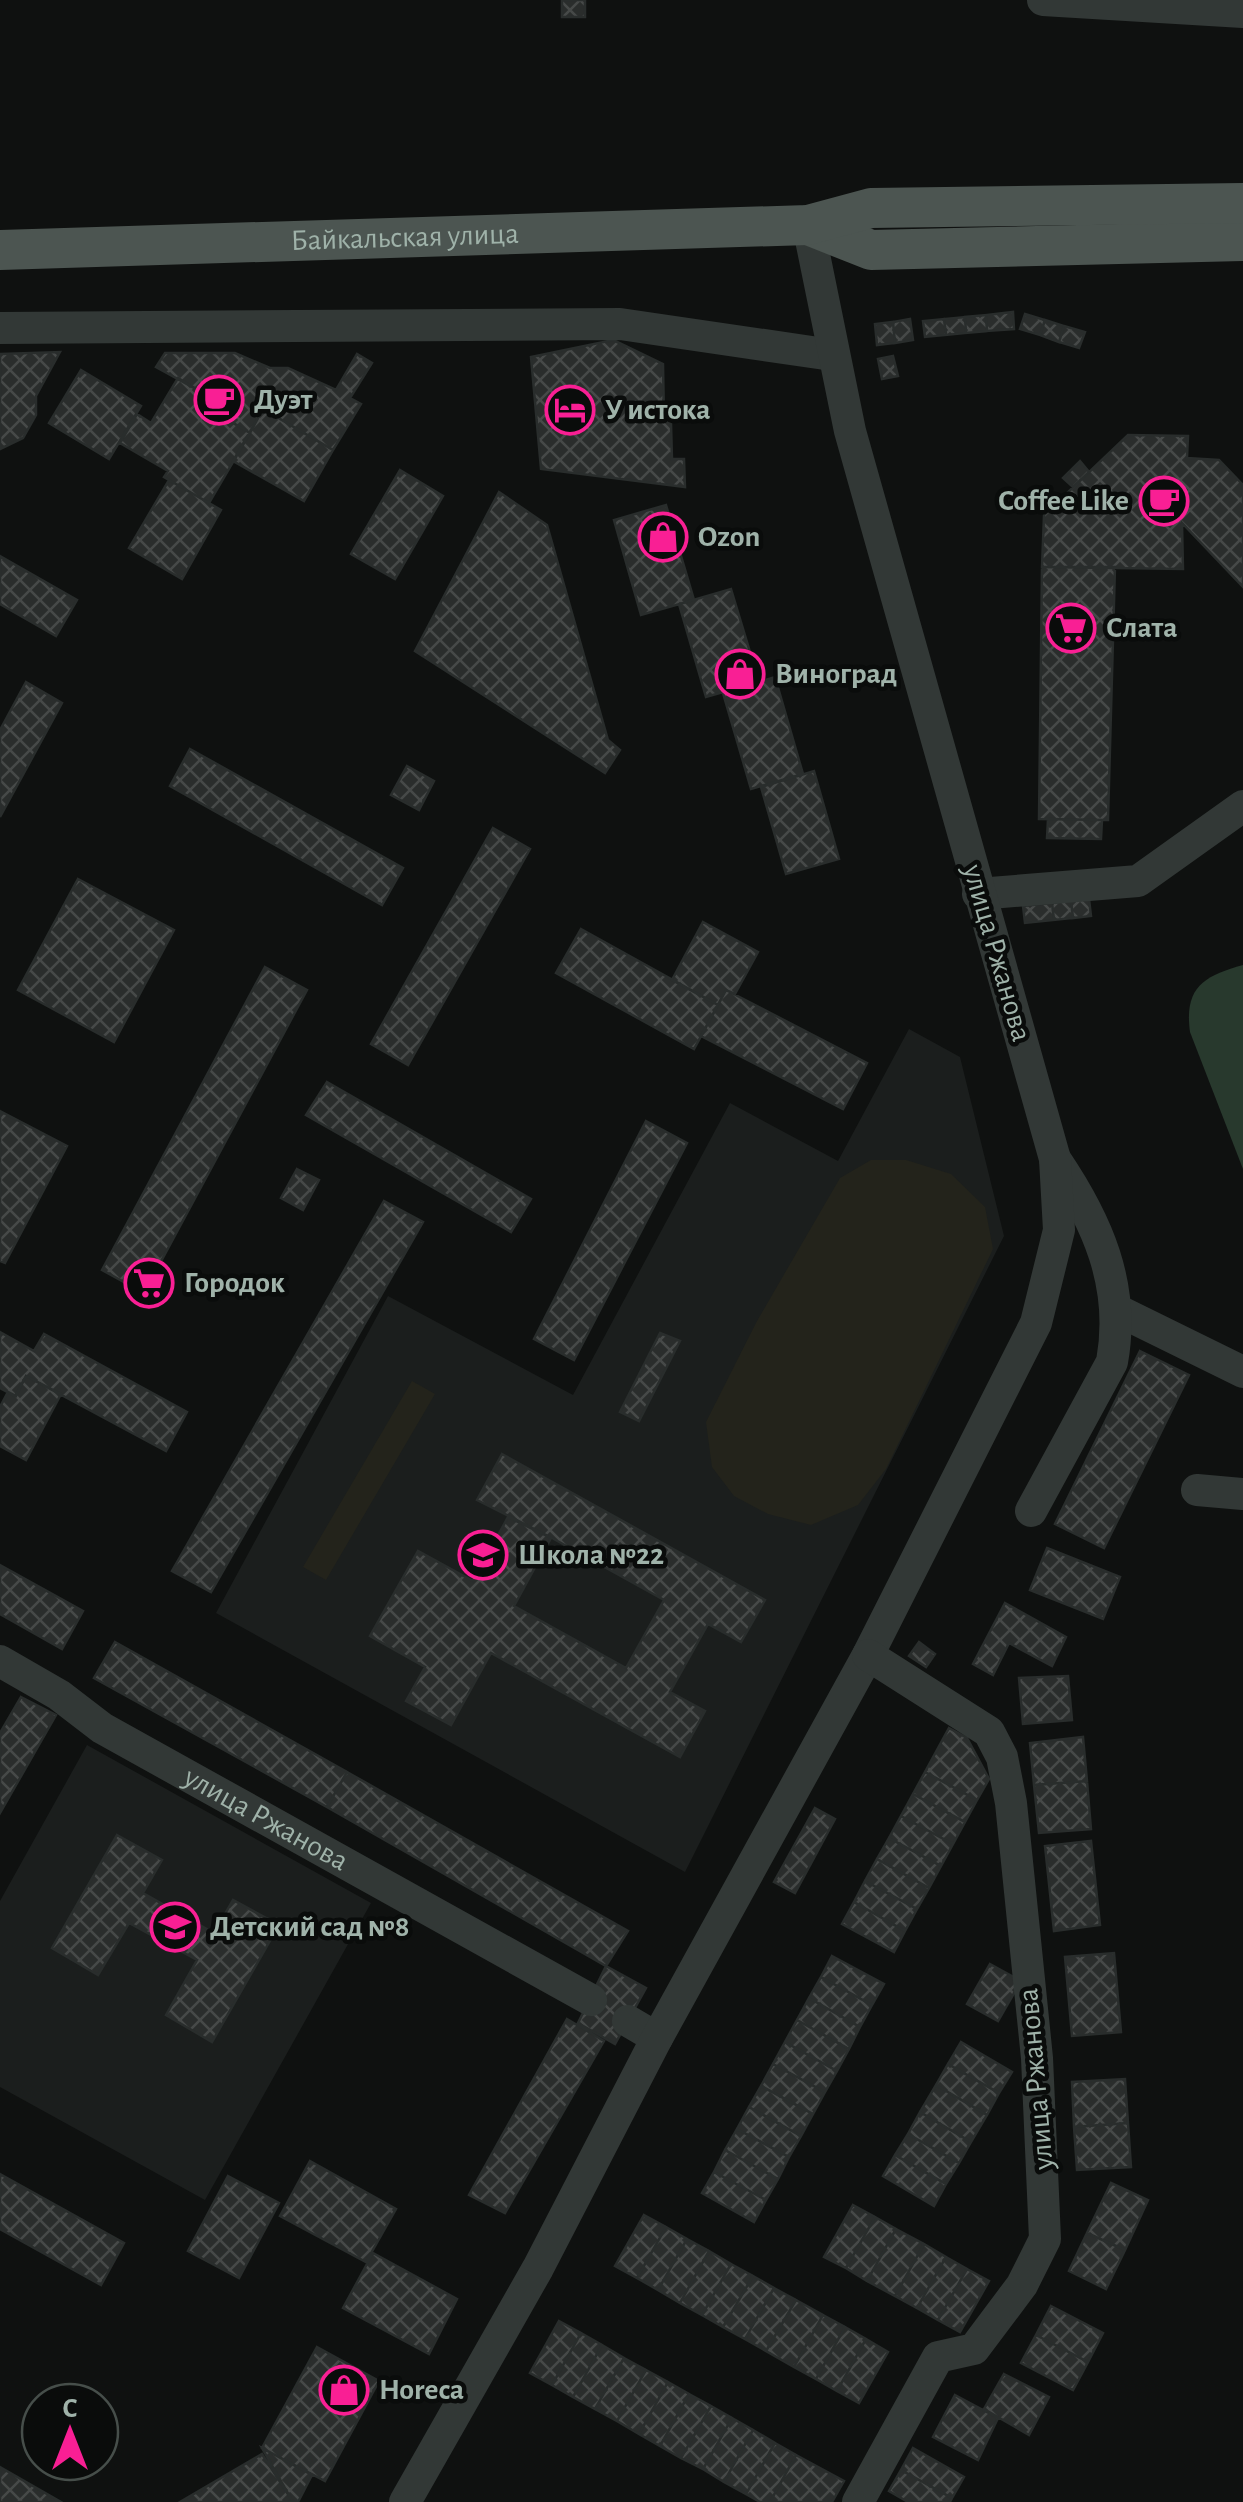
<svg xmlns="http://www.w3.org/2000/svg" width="1243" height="2502" viewBox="0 0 1243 2502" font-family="'Alegreya Sans',sans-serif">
	<defs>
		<pattern id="building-cross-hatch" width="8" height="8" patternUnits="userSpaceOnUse" patternTransform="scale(2.5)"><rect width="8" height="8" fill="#2a2d2c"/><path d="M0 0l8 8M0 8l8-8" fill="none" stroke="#464948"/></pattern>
	</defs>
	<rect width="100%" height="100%" fill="#0f1110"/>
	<path fill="#1b1e1d" d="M909 1029 960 1057 1004 1236 685 1872 216 1613 388 1296 573 1395 730 1103 838 1161Z
		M87 1745 371 1903 205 2200 0 2087V1901Z"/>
	<path fill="#23231b" d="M871 1160H906L951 1174 985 1207 993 1249 886 1469 858 1505 811 1525 768 1514 734 1496 712 1467 706 1422 757 1321 840 1178Z
		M412 1381 435 1394 326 1580 303 1567Z"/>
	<path fill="#28392d" d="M1243 965V1169L1190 1032C1184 988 1203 976 1243 965Z"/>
	<path fill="url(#building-cross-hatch)" stroke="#292d2c" stroke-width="2.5" d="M562 0H585V17H562Z
		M1013 312 1014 329 987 331 986 315Z
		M1025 314 1045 320 1040 335 1020 329Z
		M986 315 987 331 966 333 965 317Z
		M965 317 966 333 946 335 944 319Z
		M910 319 913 340 895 343 893 322Z
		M944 319 946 335 925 337 923 321Z
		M1045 320 1064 326 1059 342 1040 335Z
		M893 322 895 343 877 345 875 324Z
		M1064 326 1085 332 1079 348 1059 342Z
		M613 340 663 364 664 417 671 423 672 459H684L685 487 541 469 531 357Z
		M60 352 36 396V415L23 438 0 449V354Z
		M165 353H235L270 368H288L336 390 357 354 372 363 350 398 361 404 333 450 263 409 250 433 198 402 203 393 156 367Z
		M893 356 898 376 882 379 878 359Z
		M81 370 141 406 109 459 49 423Z
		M178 378 203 393 198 402 250 433 209 503 164 477 168 471 120 443 137 414 151 423Z
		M263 409 333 450 304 501 233 461Z
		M1128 435 1188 436 1187 458 1219 460 1243 485V587L1182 523 1183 569 1042 567 1044 515Z
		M1080 461 1089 472 1073 487 1063 478Z
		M400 470 443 496 395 579 351 554Z
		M169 480 221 510 182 579 129 548Z
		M499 492 547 525 608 740 620 750 605 773 415 651Z
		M666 505 694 600 641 615 614 520Z
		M0 556 77 600 56 636 0 604Z
		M1042 567H1115L1108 820 1039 819Z
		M731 589 759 682 706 697 679 604Z
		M775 677 803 774 751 789 723 693Z
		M26 682 62 703 0 817V730Z
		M190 749 403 868 382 905 170 786Z
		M407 766 434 781 419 810 391 795Z
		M814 771 839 859 786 874 761 787Z
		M1048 819 1102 820 1101 839 1047 838Z
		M493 828 530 849 408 1065 371 1044Z
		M78 879 174 930 114 1042 18 990Z
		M1089 899 1091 916 1073 918 1071 901Z
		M1071 901 1073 918 1054 920 1052 903Z
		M1052 903 1054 920 1025 923 1023 906Z
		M703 922 758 952 735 994 726 990 718 1005 672 980Z
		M581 929 718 1005 694 1049 556 973Z
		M265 967 307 990 144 1293 102 1270Z
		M726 990 867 1063 843 1109 701 1036Z
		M327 1082 531 1199 511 1232 306 1115Z
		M0 1111 67 1146 5 1263 0 1261Z
		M646 1121 687 1143 574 1360 534 1339Z
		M297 1169 319 1180 303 1210 281 1198Z
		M384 1201 423 1222 211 1592 172 1571Z
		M0 1332 34 1351 44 1334 187 1412 166 1451 26 1376 15 1396 0 1388Z
		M660 1333 680 1341 639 1421 620 1412Z
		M1140 1351 1189 1375 1104 1548 1055 1524Z
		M26 1376 61 1394 26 1460 0 1446V1407L8 1392 16 1396Z
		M502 1454 765 1600 741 1642 708 1624 670 1692 705 1711 680 1757 491 1653 451 1725 406 1701 425 1667 370 1636 418 1551 473 1581 508 1517 551 1538 514 1606 626 1668 664 1600 552 1538 477 1500Z
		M1047 1548 1120 1577 1103 1619 1030 1590Z
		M0 1565 83 1611 62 1649 0 1614Z
		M1005 1603 1066 1637 1052 1666 1009 1643 993 1675 973 1664Z
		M115 1642 347 1772 327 1807 94 1678Z
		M919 1642 935 1654 926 1667 909 1656Z
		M1068 1676 1072 1720 1023 1724 1019 1678Z
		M21 1697 56 1715 0 1813V1733Z
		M949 1728 967 1738 989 1779 977 1800 925 1772Z
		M1083 1737 1087 1781 1034 1785 1030 1743Z
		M347 1772 628 1931 606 1966 327 1807Z
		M925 1772 977 1800 965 1822 913 1794Z
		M1087 1781 1091 1829 1039 1833 1034 1785Z
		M913 1794 965 1822 953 1844 901 1816Z
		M815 1808 835 1819 795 1893 774 1882Z
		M901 1816 953 1844 941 1866 889 1838Z
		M117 1835 162 1860 143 1893 214 1933 233 1900 279 1925 212 2042 166 2015 197 1960 129 1923 98 1975 52 1948Z
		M889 1838 941 1866 929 1888 877 1859Z
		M1091 1841 1100 1925 1054 1931 1045 1846Z
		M877 1859 929 1888 917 1909 865 1881Z
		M865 1881 917 1909 905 1931 854 1902Z
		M854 1902 905 1931 894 1952 842 1924Z
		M1114 1953 1121 2032 1072 2036 1065 1957Z
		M832 1956 884 1984 872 2005 821 1977Z
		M990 1964 1021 1981 998 2021 967 2004Z
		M606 1966 646 1988 615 2044 578 2023Z
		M821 1977 872 2005 860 2027 809 1998Z
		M809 1998 860 2027 849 2049 797 2020Z
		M567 2019 604 2041 505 2213 469 2195Z
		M797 2020 849 2049 837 2071 785 2042Z
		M785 2042 837 2071 825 2092 773 2064Z
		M961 2042 1012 2072 999 2093 948 2064Z
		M773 2064 825 2092 813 2114 761 2086Z
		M948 2064 999 2093 987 2115 936 2085Z
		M1125 2079 1128 2123 1074 2127 1072 2082Z
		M936 2085 987 2115 971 2142 920 2112Z
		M761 2086 813 2114 801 2136 749 2107Z
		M749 2107 801 2136 789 2157 737 2129Z
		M920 2112 971 2142 959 2163 908 2134Z
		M1128 2123 1131 2167 1077 2170 1074 2127Z
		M737 2129 789 2157 778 2179 725 2150Z
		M908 2134 959 2163 946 2184 895 2155Z
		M725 2150 778 2179 766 2200 714 2172Z
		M895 2155 946 2184 934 2206 883 2176Z
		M310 2161 396 2209 366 2262 280 2216Z
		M714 2172 766 2200 754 2222 702 2193Z
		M0 2174 124 2243 101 2285 0 2229Z
		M228 2176 279 2203 239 2278 188 2251Z
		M1111 2183 1148 2200 1125 2250 1087 2233Z
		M853 2205 875 2217 846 2268 824 2257Z
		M644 2215 666 2227 637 2278 615 2266Z
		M875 2217 896 2229 867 2281 846 2268Z
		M666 2227 687 2239 658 2290 637 2278Z
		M896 2229 924 2244 895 2296 867 2281Z
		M1087 2233 1125 2250 1106 2289 1069 2271Z
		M687 2239 709 2251 680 2303 658 2290Z
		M924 2244 946 2257 917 2308 895 2296Z
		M709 2251 731 2264 702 2315 680 2303Z
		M373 2253 457 2299 429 2354 343 2308Z
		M946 2257 967 2269 938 2320 917 2308Z
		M731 2264 753 2276 723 2327 702 2315Z
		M967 2269 989 2281 960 2332 938 2320Z
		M753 2276 774 2288 745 2339 723 2327Z
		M774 2288 796 2300 766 2351 745 2339Z
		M796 2300 823 2315 794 2367 766 2351Z
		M1051 2306 1103 2333 1088 2362 1036 2335Z
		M823 2315 845 2327 816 2379 794 2367Z
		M559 2321 581 2333 552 2385 530 2373Z
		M845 2327 866 2339 837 2391 816 2379Z
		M581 2333 602 2345 573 2397 552 2385Z
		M1036 2335 1088 2362 1073 2390 1021 2363Z
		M866 2339 888 2352 859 2403 837 2391Z
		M602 2345 624 2358 595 2409 573 2397Z
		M317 2347 379 2381 325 2481 262 2448Z
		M624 2358 646 2370 617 2421 595 2409Z
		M646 2370 668 2382 639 2434 617 2421Z
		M1004 2374 1049 2397 1029 2435 984 2409Z
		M668 2382 689 2394 660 2446 639 2434Z
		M689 2394 711 2406 681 2458 660 2446Z
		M955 2395 998 2418 978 2460 933 2437Z
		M711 2406 732 2418 703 2469 681 2458Z
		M732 2418 753 2430 724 2482 703 2469Z
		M753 2430 775 2443 746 2494 724 2482Z
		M775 2443 796 2455 770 2502H760L746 2494Z
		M262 2448 312 2475 298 2502H293Z
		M913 2448 964 2477 952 2498 901 2470Z
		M262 2454 293 2502H180Z
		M796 2455 844 2481 832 2502H770Z
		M0 2467 61 2502H0Z
		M901 2470 952 2498 950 2502H908L889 2491Z"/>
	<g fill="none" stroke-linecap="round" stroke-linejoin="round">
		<g stroke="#323836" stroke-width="32">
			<path d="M1043 0 1243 12"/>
			<path d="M0 328 620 324 832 355"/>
			<path d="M978 894 1138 881 1243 806"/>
			<path d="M1117 1310 1243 1372"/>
			<path d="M1197 1490 1243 1494"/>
			<path d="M1031 1511 1112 1362C1126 1285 1097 1221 1055 1159"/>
			<path id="s1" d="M0 1661 59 1695 102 1728 591 2000"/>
			<path d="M628 2021 657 2038"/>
			<path d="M405 2502 538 2268 657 2038 868 1655 1036 1323 1059 1230 1055 1159 850 431 808 225"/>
			<path d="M858 2502 938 2357 974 2349 1022 2285 1045 2239 1037 2058 1011 1803 1002 1757 989 1732 868 1655"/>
		</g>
		<g stroke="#4c5551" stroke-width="40">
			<path d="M808 225 871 250 1243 241"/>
			<path id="s2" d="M0 250 808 225 871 208 1243 203"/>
		</g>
	</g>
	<defs>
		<g id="cafe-ring" transform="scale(2.5)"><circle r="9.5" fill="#0a0c0b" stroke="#f91f94" stroke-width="1.5"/><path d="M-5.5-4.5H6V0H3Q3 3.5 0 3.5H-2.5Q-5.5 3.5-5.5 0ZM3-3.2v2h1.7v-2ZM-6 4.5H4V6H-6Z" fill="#f91f94"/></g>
		<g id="hotel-ring" transform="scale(2.5)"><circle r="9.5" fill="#0a0c0b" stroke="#f91f94" stroke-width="1.5"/><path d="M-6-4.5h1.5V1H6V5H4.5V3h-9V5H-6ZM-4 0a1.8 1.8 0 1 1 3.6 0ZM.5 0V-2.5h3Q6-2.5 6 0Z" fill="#f91f94"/></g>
		<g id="shop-ring" transform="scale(2.5)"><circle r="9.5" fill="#0a0c0b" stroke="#f91f94" stroke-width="1.5"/><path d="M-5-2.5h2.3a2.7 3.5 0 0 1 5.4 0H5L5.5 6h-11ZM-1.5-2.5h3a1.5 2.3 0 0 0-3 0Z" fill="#f91f94"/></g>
		<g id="supermarket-ring" transform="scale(2.5)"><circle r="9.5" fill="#0a0c0b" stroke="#f91f94" stroke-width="1.5"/><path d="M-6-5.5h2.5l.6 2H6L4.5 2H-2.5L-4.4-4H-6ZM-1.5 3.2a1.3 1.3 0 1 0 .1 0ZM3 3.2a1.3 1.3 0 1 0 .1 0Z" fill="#f91f94"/></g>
		<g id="school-ring" transform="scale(2.5)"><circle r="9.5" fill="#0a0c0b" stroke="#f91f94" stroke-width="1.5"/><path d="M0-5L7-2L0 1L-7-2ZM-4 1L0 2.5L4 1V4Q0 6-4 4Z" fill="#f91f94"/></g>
	</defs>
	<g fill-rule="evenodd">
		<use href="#cafe-ring" x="219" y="400"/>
		<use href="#hotel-ring" x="570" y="410"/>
		<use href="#cafe-ring" x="1164" y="501"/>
		<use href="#shop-ring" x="663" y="537"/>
		<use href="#supermarket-ring" x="1071" y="628"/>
		<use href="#shop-ring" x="740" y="674"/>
		<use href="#supermarket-ring" x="149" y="1283"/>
		<use href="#school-ring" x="483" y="1555"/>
		<use href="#school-ring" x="175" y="1927"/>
		<use href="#shop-ring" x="344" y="2390"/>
	</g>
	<g text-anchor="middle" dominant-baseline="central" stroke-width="9" stroke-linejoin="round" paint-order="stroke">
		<g font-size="30" fill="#9fb2a9" stroke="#0a0c0b">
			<text stroke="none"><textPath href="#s2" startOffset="405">Байкальская улица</textPath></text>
			<text transform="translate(997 953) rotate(74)">улица Ржанова</text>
			<text stroke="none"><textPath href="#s1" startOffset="310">улица Ржанова</textPath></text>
			<text transform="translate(1036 2079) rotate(-95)">улица Ржанова</text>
		</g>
		<g font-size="30" font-weight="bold" fill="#9fb2a9" stroke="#0a0c0b" text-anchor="start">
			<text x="254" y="400">Дуэт</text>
			<text x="605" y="410">У истока</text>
			<text x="1129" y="501" text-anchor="end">Coffee Like</text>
			<text x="698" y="537">Ozon</text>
			<text x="1106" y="628">Слата</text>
			<text x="775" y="674">Виноград</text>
			<text x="184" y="1283">Городок</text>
			<text x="518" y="1555">Школа №22</text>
			<text x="210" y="1927">Детский сад №8</text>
			<text x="379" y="2390">Horeca</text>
		</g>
	</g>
	<g transform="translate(70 2432)"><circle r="48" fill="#0a0c0b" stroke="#464e4a" stroke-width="2.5"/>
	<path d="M0-8L18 38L0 25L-18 38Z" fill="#f91f94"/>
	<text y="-15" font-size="28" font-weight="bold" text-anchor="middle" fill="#9fb2a9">С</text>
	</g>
</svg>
